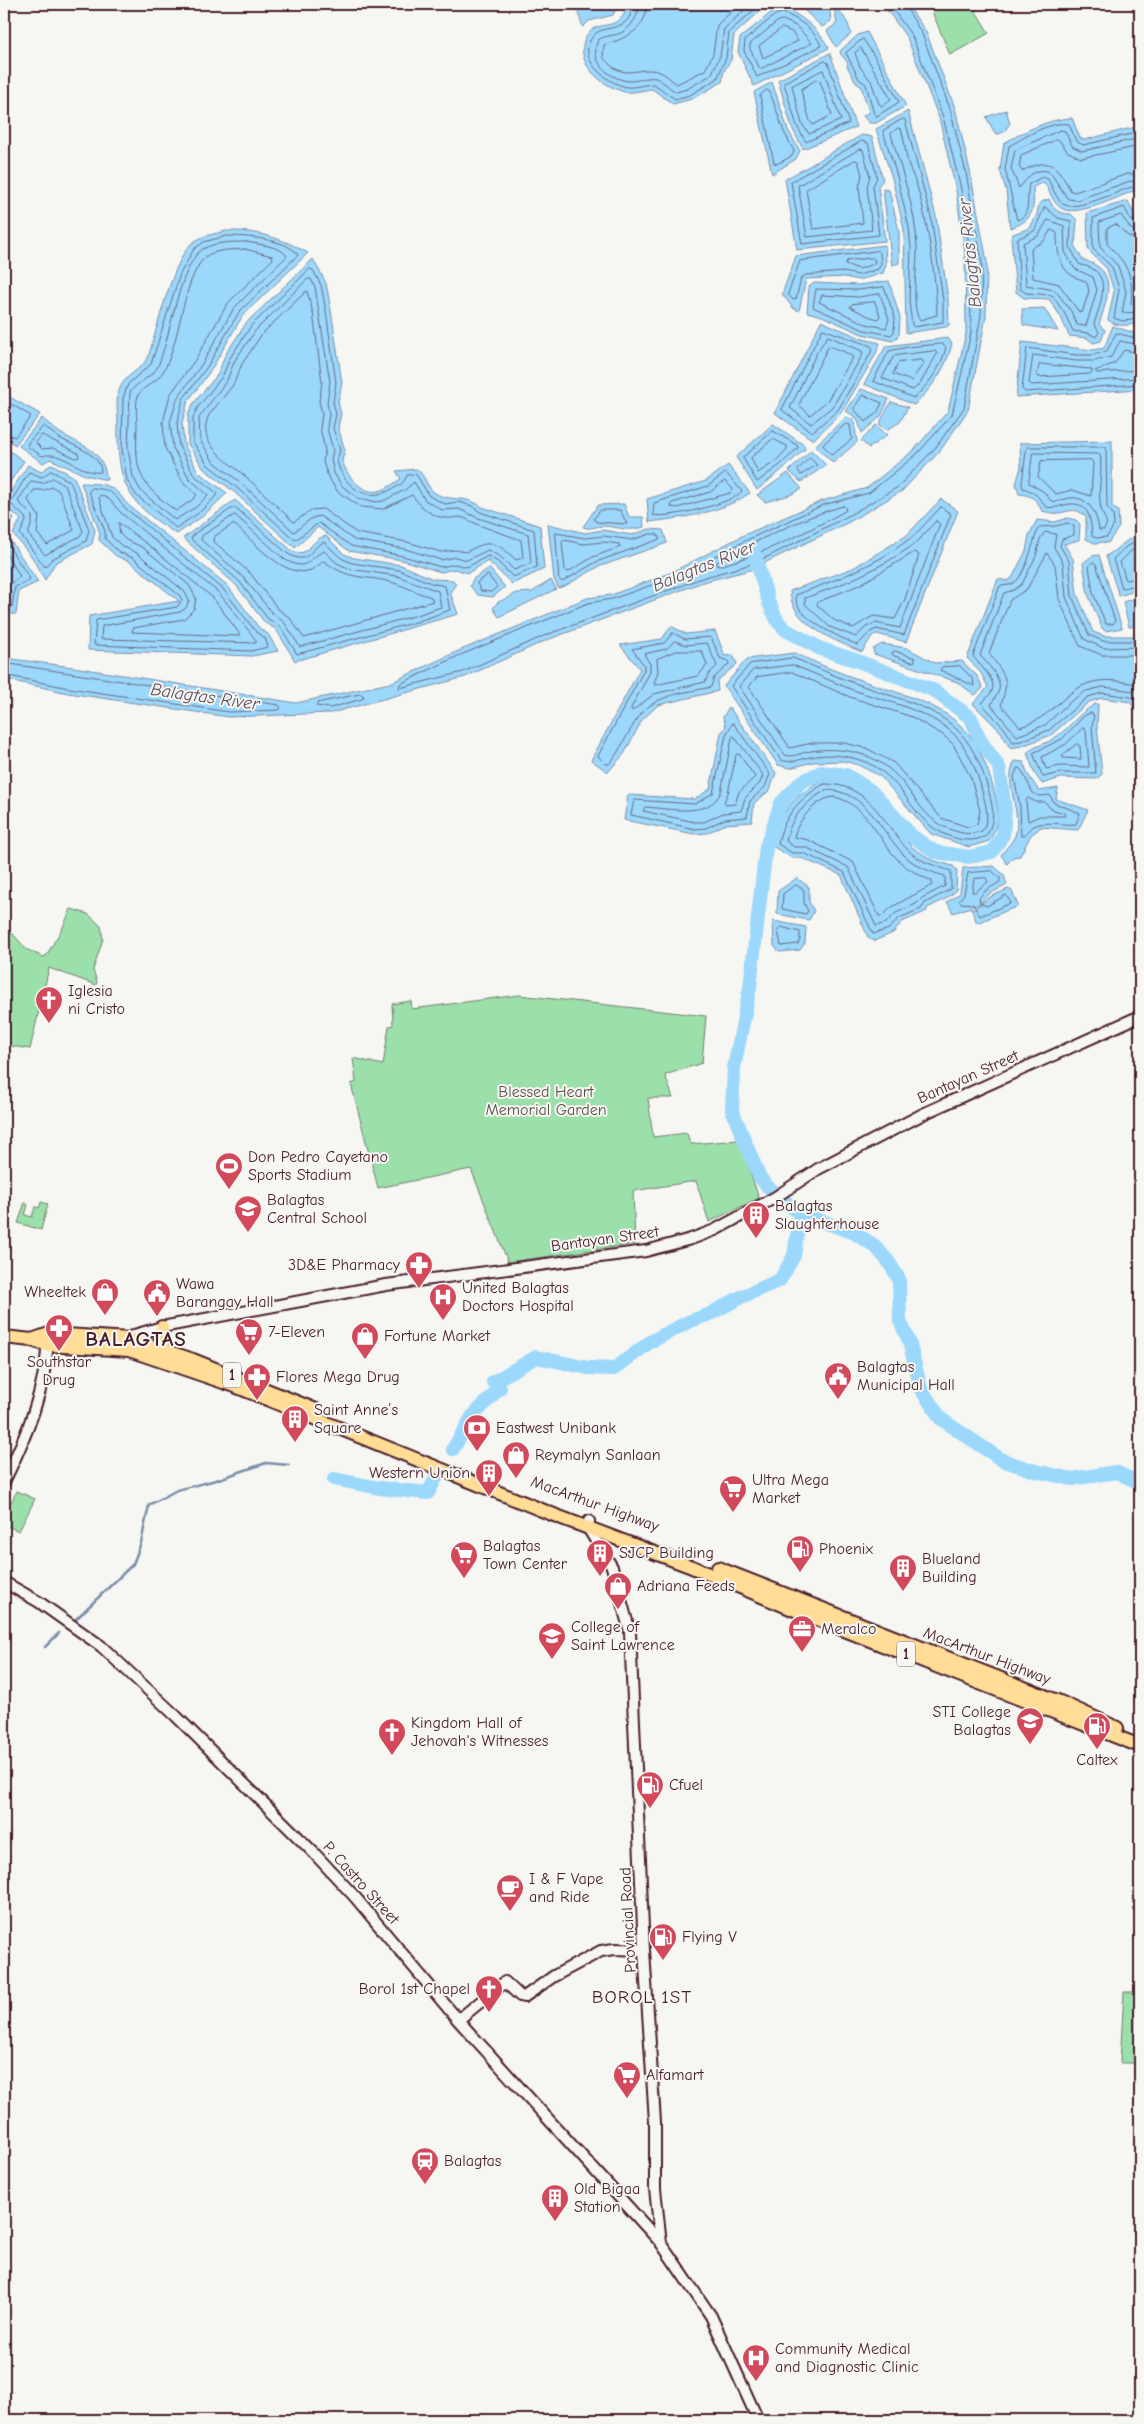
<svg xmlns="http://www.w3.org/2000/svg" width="1144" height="2424" viewBox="0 0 1144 2424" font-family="'Comic Neue',sans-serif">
	<rect width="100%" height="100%" fill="#f6f6f2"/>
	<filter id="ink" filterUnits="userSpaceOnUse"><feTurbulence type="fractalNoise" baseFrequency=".02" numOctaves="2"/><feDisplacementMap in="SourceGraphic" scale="10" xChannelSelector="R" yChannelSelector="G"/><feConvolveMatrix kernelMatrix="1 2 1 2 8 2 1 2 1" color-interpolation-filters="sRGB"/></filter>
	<g filter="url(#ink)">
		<path fill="#9bdfab" stroke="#727f6b" d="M943 4H986L975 10 989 33 950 55 931 9Z
			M71 909 88 914 101 926 103 939 93 970 97 982 96 985 49 968 30 1049 4 1045V940L12 933 26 949 43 957 46 956 63 927Z
			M519 995 706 1016 702 1063 665 1075 673 1098H648L653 1137 687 1133 690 1144 739 1140 759 1198 709 1222 696 1181 633 1191 635 1244 508 1262 471 1169 378 1188 351 1084 356 1082 353 1058 383 1065 389 1026 393 1025 392 1004 411 1001 412 1009Z
			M25 1202 28 1205 25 1215 32 1217 35 1207 39 1208 41 1202 48 1204 41 1230 18 1223Z
			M17 1491 35 1499 19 1531 4 1525V1515Z
			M1124 1992H1140V2063H1120Z"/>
		<path fill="#9bd8fc" stroke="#7b8ea8" d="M575 4H618L613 15 589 21 583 27Z
			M629 4H768L734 35 731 60 724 71 722 82 692 99 673 104 652 89C644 90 633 93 625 92 601 86 570 61 588 33 595 24 607 27 616 22 623 19 626 10 629 4Z
			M791 4H829L831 21 822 27 803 9Z
			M883 4H907L926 32 955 108 970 171 987 262 986 316 968 410 940 451 902 491 849 522 750 570 703 582 547 640 465 677 331 713 229 717 68 693 4 679V658L73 667 296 703 390 683 456 652 587 598 611 595 670 573 744 535 822 501 867 488 914 450 948 411 966 333 965 253 956 190 939 118 907 38Z
			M837 6 848 24 851 34 836 47 827 31 837 23 834 8Z
			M784 7C804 18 818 29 829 48L754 86 738 52 740 38 773 11Z
			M867 32 906 106 876 123H869L863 116 869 112 861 86 856 83 847 66 848 63 840 53 841 50 858 35Z
			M830 53 856 127 803 149 792 128 778 80Z
			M772 82 788 130 800 151 796 159 772 174 754 92Z
			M1006 110 1010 123 1004 132 998 134 995 133 986 117Z
			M908 111 936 216 948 299 949 325 946 327 906 333 904 229 892 178 876 129Z
			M1072 118 1080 138 1084 140 1140 126V204L1137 194 1133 191C1118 197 1075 218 1061 208 1053 203 1049 190 1044 182L1033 187C1035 210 1033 221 1010 228L1006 190 1000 170 1004 143C1026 131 1047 119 1072 118Z
			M862 135 872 137 883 180 878 186 885 241 797 250 785 179C812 166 835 149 862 135Z
			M883 189 889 190 899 231V263L892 265Z
			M1049 199C1054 210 1058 214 1071 214L1077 220 1075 247 1083 260C1120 270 1107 298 1099 325L1105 330 1101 341 1093 343 1087 338 1069 336 1061 317 1049 299 1024 298 1016 292 1011 237 1013 234 1030 228 1037 214 1039 203Z
			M1128 201 1135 217 1140 221V323C1128 325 1118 328 1108 320L1114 291 1107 269 1088 250 1087 213Z
			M226 231C257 230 281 238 308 253L243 315 211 370 188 401 182 423 184 444 198 472 227 493 203 516 177 534C127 504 117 483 118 426 118 414 115 399 120 388 126 373 144 370 149 354 157 329 173 261 191 244 200 236 214 234 226 231Z
			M885 245 886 265 883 273 859 280 844 277 806 279 799 311 793 308 782 294 796 256Z
			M313 259 326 283 331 310 342 383 338 402 341 414 338 427 345 451 342 460C346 475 362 495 379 491 387 489 394 483 401 479L396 471 417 469C425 475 427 488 435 493 452 503 465 494 482 507L540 526 544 569 512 584 488 561 468 573 455 569 441 572 402 560 349 551 318 527 295 548 233 491 204 469 188 444V415L193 404 218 374 225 355 247 322Z
			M889 281 900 318 899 335 893 341 862 334 822 316 807 312 809 287 814 283 858 285Z
			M1044 308 1058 331 1023 325 1022 309Z
			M821 321 863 339 880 343 875 356 841 413 813 440 775 413Z
			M1113 326 1140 335V389L1016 397 1022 342 1093 350 1104 348Z
			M948 338 952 344C946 369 932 388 914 405L864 384 886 346Z
			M861 389 889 399 881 416 862 433 857 418 846 411Z
			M4 394 40 414 15 445 4 437Z
			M891 402 908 407 900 422 887 430 879 424Z
			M846 417 854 420 857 442 833 463 815 446Z
			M42 418C48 423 54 429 60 433 84 447 103 449 107 480L85 475 50 459 43 463 19 446Z
			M773 424 804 445 805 449 783 469 757 490 736 457Z
			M876 425 887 435 869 448 861 441Z
			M1112 441V507L1118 511 1119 527 1108 543 1101 542 1097 544 1086 539V517C1076 507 1071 511 1059 513 1054 514 1047 512 1042 511 1036 499 1032 495 1019 494L1016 484 1021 467 1020 443Z
			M4 447 24 461 4 491Z
			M811 450 826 465 801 482 789 471Z
			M52 464 74 477 95 530 92 544 55 563 45 580 32 557 13 534 21 519 4 506 5 500 28 465 41 472Z
			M728 465 750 493C721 513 683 518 649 522L647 499 706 481Z
			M788 473 802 489 790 495 765 502 757 495Z
			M81 483C105 484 112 483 127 504L227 585 260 629 268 634 278 651 252 656 88 650 89 616 179 601 130 562 116 556 99 540 100 533Z
			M941 499 958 511 906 642 877 634 872 636 862 652C836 641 791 625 790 591L853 568 891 545 906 536Z
			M235 500 291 550C310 560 309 539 326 536L344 554 354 558 401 565 433 579 453 580 456 584 450 592 458 614 295 661 276 629 265 623 236 585 183 538Z
			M624 504 629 517H643L644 527C626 532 620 527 603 526 595 526 590 530 583 527L598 505Z
			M4 511 14 518 6 534 38 582 19 591 16 614H4Z
			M1068 518 1076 520 1080 524 1079 540 1064 544 1073 559 1077 594 1093 632 1104 636H1140V710H1134L1131 702 1102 698 1089 702 1051 735 1022 746 1010 748 1001 732 973 704 988 687 981 673 967 658 998 579 1008 581 1012 578 1026 551 1029 535 1037 520 1055 522Z
			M548 524 585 533 603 530 632 535 649 529 663 530 667 543 598 567 565 586 558 588 554 579Z
			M1135 536H1140V589L1119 596 1106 556C1117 550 1124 541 1135 536Z
			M1099 555 1122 628 1105 631 1102 628 1088 594 1083 563 1092 556Z
			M489 568 505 587 493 597 478 595 470 586 473 579Z
			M551 580 556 589 499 617 493 608 498 602 510 597 516 593 532 592Z
			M1140 596V626L1129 627 1123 602Z
			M671 626 686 634 715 631 725 656 733 655 737 664 717 681 718 691 658 705 642 720 624 754 608 772 591 760 640 669 620 645 662 639Z
			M882 644 907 648 935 663 962 661 977 676 983 688 975 695 957 682 874 654 873 649Z
			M794 653C815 662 836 672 858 679 895 693 940 701 967 732 979 746 988 769 993 787 999 810 1002 820 989 841L969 847 931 834 880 776 858 765 844 761 813 762 790 768 778 765 724 686 747 659Z
			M1095 704H1098L1097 726 1102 774 1097 779 1061 778 1042 784 1035 774 1027 753C1034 746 1043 745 1051 740 1069 730 1076 715 1095 704Z
			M729 707 776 773 770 790 754 803 752 822 726 824 707 833 694 834 624 820 628 795 695 799 710 789 721 733 726 727 723 717Z
			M1015 761 1024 762 1027 773 1039 791 1058 788 1056 799 1088 810 1078 830 1041 827 1031 835 1020 856 1013 857 1007 864 1001 855C1005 849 1012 843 1015 836 1023 811 1002 784 1015 761Z
			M822 779 848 781 863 790 890 817 912 847 932 860 953 866 957 870 956 891 944 900 927 908V911L902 922 893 933 874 941 868 937 841 875 801 858H792L772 846C783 807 789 802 822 779Z
			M994 866 1004 875 1007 885 989 894 980 904 953 913 947 902 960 893 963 868Z
			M797 878 809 887V902L814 911 809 920 777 914 778 891Z
			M1008 889 1012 891 1018 906 977 923 971 908 974 909 990 897Z
			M773 921 806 927 805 943 800 950 779 952 774 946Z"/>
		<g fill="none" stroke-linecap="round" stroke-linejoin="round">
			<path stroke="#6a697f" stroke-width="1" d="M633 4C630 35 605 23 594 35 574 57 606 83 627 87 635 88 645 84 654 84L675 99 690 95 717 79 726 58 729 32 761 4
				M640 4C639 15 631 28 621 33 614 36 605 35 598 40 589 60 607 78 628 81 637 82 647 76 656 78 663 81 669 88 676 92L687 89 711 75 720 56 724 29 751 4
				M647 4C646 31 626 38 604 45L603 57C623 83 637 66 657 71 665 73 671 80 677 84L705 70 713 54 717 25 740 4
				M889 4 912 36 943 117 961 189 970 253 971 333 952 415 917 454 869 493 823 505 747 540 672 578 612 599 588 603 458 656 400 684 399 688 463 672 546 635 702 578 748 565 769 556 846 517 898 487 936 447 964 408 981 315 982 262 966 173 950 109 922 34 904 4
				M783 13C798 18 816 31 821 46L757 77 744 51 745 40 775 15Z
				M783 20 796 26 812 43 760 69 750 49V44L778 21Z
				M782 28 792 32 798 41 763 58 759 46Z
				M863 39 875 57 899 102 877 116 874 114 866 84 859 79 846 53Z
				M861 48 891 99 882 106 879 104 871 81 860 67 855 53Z
				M825 61 828 63 849 123 806 142 797 126 784 83Z
				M823 70 841 120 809 134 802 124 792 86Z
				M816 80 820 81 832 115 813 125 810 121 801 90Z
				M767 90 770 92 784 132 794 151 792 156 777 164 774 163 760 96Z
				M903 119 905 120 931 217 943 300V322L914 327 912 325 909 301 911 248 909 228 897 176 883 131Z
				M898 128 901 129C905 140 905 152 908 163 912 174 917 185 920 196 929 231 936 279 937 315L920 320C910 308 918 264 917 247 916 209 901 171 891 134Z
				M1140 132 1083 145 1076 141 1069 124C1049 121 1026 137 1009 146L1005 169 1017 220C1032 216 1026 196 1029 184L1042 177 1048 179C1052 186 1056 199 1063 204 1075 212 1118 191 1132 187L1140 191
				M1140 138 1082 151 1072 146 1065 131 1060 130 1015 150 1011 168 1019 188C1027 180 1033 166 1050 172L1068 199 1077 200 1130 181 1140 183
				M862 141 868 143 877 177 873 186 879 235 802 244 791 182Z
				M1140 146 1081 158 1068 152 1058 139 1021 155 1019 167 1022 171C1052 156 1056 165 1071 191L1075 192 1127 174H1140
				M860 149 863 150 870 176 867 187 872 230 807 237 798 186Z
				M855 160 858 161 862 175 859 187 863 223 813 229 806 190Z
				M1045 207 1058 218 1071 221 1070 247 1079 264C1083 266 1088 266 1091 268 1112 279 1099 307 1094 324L1099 332 1096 337 1088 333 1073 331 1065 314 1052 295 1026 293 1020 289 1017 239 1034 231Z
				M1048 220 1064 226 1065 252 1075 269 1093 277 1097 290 1086 326 1077 325 1071 311 1055 290 1026 285 1023 243 1038 236Z
				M1140 225 1131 220 1124 207 1093 218V249L1112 267 1119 289 1114 318 1122 321 1140 319
				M1051 230 1057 233C1057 248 1058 267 1073 276 1077 279 1083 279 1087 283L1089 291 1082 313 1079 312 1059 284 1033 278 1031 248 1043 242Z
				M1140 232 1131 229 1121 215 1099 222 1100 247 1118 266 1126 291 1122 313 1140 312
				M227 236C245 236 288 239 298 255L239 312 207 367 183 399 177 423 179 446 194 475 218 494 200 512 176 528 136 495 127 480 122 449 123 398 128 384 151 364 180 274 194 249 204 242Z
				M1140 239 1128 236 1116 224 1107 228V244C1127 263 1134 276 1131 304L1140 305
				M246 242C257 244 281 246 287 256L234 308 202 364 178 397 170 422 173 448 189 478 208 495 196 507 175 520 141 491 133 477 128 449 130 392C137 382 153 377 158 366 171 335 177 277 198 253 208 242 232 242 246 242Z
				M245 249 272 256 273 259 228 303 195 360 170 395 163 422 165 448 183 482 197 495 191 501 176 511C138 483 135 472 137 427 137 417 135 406 138 395 144 386 157 382 163 372 180 344 182 282 204 258 213 249 233 250 245 249Z
				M878 251 880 253 881 264 878 269 859 275 843 272 806 275 801 278 796 299 793 300 788 294 800 261Z
				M872 258 875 260 874 264 859 269 845 264 847 261Z
				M310 269 313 270 321 285 326 311 336 383 333 402 336 414 333 428 340 450 337 461C343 486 366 503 390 490 399 486 404 484 407 475L416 474 429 496 445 504 459 502 472 506 480 512 534 530 537 567 513 577 498 562 488 556 467 567 455 564 441 567 403 556 351 546 319 523 295 540 236 487 208 465 193 442V417L198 407 222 377 230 358 251 326Z
				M308 279H311L315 287 330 382 327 402 329 414 327 428 333 450 331 460 334 473 342 486 358 498 377 502 383 501 405 490 414 482 425 500 442 510 459 509 478 518 528 534 531 563 514 570 501 557 488 550 467 560 455 557 441 560 405 549 354 540 320 516 312 518 294 532 240 482 213 461 200 440 199 418 227 380 235 360 256 330Z
				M884 287 895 318 894 332 891 335 864 330 813 307 816 289 858 290Z
				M307 291 313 313 322 382 319 401 322 414 320 428 325 450 323 462 328 477 338 492 361 507 383 509 412 495C420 506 432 518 447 518 454 519 459 515 466 519 484 528 502 533 521 540L523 558 516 560C496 541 490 539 466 552L455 550 441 552 407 542 357 533 323 509 311 510 294 522C277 507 262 491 245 476 228 461 195 443 209 415L233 385 242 364 262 334Z
				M880 294 889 319 886 328 866 324 819 302 822 295 858 297Z
				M875 302 880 316 878 319 868 316 850 307 852 304Z
				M823 329 871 346 873 349 838 410 812 432 782 410Z
				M828 336 862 351 863 354 833 406 811 424 790 408 817 352Z
				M1140 339 1116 333 1107 351 1093 355H1076L1027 348 1022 389 1025 392 1140 384
				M943 344 946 347C942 367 928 385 914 398L873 381 889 351 908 347Z
				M1140 345 1120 341 1111 357 1094 361H1076L1033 355 1029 383 1032 385 1140 378
				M829 346 843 351 853 357 827 401 810 415 799 405Z
				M935 351 937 354 920 384 913 390 882 378 894 356Z
				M1140 353 1124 350 1115 363 1095 371 1097 373 1140 370
				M922 360 924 363 911 381 893 374 898 363Z
				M1040 364 1090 369 1093 371 1090 374 1039 377 1037 375Z
				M863 395 882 403 877 413 865 422 854 409Z
				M4 400 31 416 15 437 4 433
				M846 424 850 425 852 439 832 455 823 445Z
				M44 426C48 429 52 433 56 436 69 445 101 452 101 472 80 475 62 449 42 456L28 447V443Z
				M773 431 797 445 798 448 780 465 757 482 743 458Z
				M42 435 78 453 79 457 76 458 53 448 42 449 36 443Z
				M773 439 787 446V449L776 461 758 473 751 458Z
				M1027 447H1106L1107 507 1113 514 1114 525 1107 537 1096 538 1092 536C1091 522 1090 502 1070 504 1061 505 1056 509 1046 507 1039 497 1035 492 1023 488L1022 484Z
				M1033 453 1100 454C1103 471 1097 491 1101 509 1103 519 1110 520 1104 530H1099C1097 514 1089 496 1070 498 1063 499 1058 503 1051 501L1044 492 1029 483Z
				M810 458 817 465 801 475 798 470Z
				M1091 460 1093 463 1091 496 1072 490 1056 494 1038 477 1041 461Z
				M51 471 70 481 89 530 86 541 52 559 45 567 20 534 26 521 25 517 10 503 29 472 42 477Z
				M726 473 742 491C735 503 667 519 653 515L654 503 708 486Z
				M53 478 65 486 83 531 80 536 45 555 28 534 32 523V516L18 501 31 481 43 483Z
				M725 481 733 489 730 493 677 508 671 507 672 503 710 492Z
				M53 487 59 491 74 530 47 545 37 533 39 516 28 500 34 490H44Z
				M92 488C111 489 113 493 124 507L223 589 256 632 265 638 268 647 251 651 94 645 96 620 177 607 182 600 180 596 133 558 119 552 105 539V531L89 492Z
				M101 495 110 500 120 512 219 593 256 640V643L101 639 102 626 180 612 186 608 189 600 184 591 137 553 122 546 112 537 99 498Z
				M843 506 846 508 845 511C805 533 763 554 719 566L716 565 717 562C757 541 800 518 843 506Z
				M941 507 951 514 904 635 876 629 869 633 858 645C841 638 792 617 796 595 835 580 875 566 908 540 920 531 930 518 941 507Z
				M233 508H236L288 554C310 566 308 549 324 542L341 558 352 563 399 570 431 583 445 586 450 610 416 622 297 654 280 626 268 619 240 582 191 539 194 534Z
				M601 510H620L627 524 596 522 594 519Z
				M235 515 284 559C308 573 307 559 324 551L337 563 350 569 397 576 438 591 441 607 414 616 300 647 284 622 273 614 244 578 201 540 202 536Z
				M936 521 940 524 900 628 875 623 866 627 856 637 830 627 805 604V598C842 585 879 569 912 546 921 539 928 529 936 521Z
				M119 523 155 550 213 598 239 633V636L132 632 133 628 184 619 194 609 196 598 189 585 142 547 126 540 120 534Z
				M232 525H235C253 541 285 580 311 570 316 568 319 564 324 561 351 582 364 574 394 583 407 587 419 594 431 597L433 601 304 638 290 618 278 609 250 573 213 541 214 537Z
				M556 533 585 538 604 536 632 540 650 534H657L660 539 596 562 562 582 559 579Z
				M4 539 30 579 15 587 12 607 4 609
				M564 540 584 544 603 542 619 544 620 547 593 557 568 572 565 570 562 543Z
				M1140 541 1127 546 1113 559 1122 588 1140 585
				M1140 547 1131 551 1120 562 1126 580 1140 578
				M4 550 20 576 9 585 6 601 4 603
				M915 552 919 555 905 599 895 619 873 616 853 628 834 620 817 605 818 602 861 584Z
				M1093 562 1096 564 1115 621 1113 624H1106L1093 593 1089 566Z
				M488 575 497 587 491 592 481 591 477 583Z
				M673 633 685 639 711 637 720 658 728 661 729 664 714 678 711 687C685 693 654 694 638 718 627 733 621 750 609 764H606L598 756 644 670V665L632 649 664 643Z
				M675 641 686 645 707 643 717 666 709 674 705 682 654 694 632 711 631 708 650 672V664L644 654 666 649Z
				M1140 641H1103L1089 635 1072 596 1069 561 1060 546 1062 539 1074 535V526L1068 523 1056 526 1039 527C1032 541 1027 577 1012 584 1008 586 1004 585 1000 586L973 656C979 665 997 679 992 691 989 697 984 699 982 704L1005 729 1013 742 1021 741 1049 730 1088 697 1102 693 1131 697 1140 705
				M1140 647 1103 648 1084 639 1066 597 1063 563 1054 547 1056 534 1045 532 1040 539 1036 556 1022 584 1014 590 1004 593 980 655C987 664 1002 677 999 690 997 696 993 700 991 705L1017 736 1045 725 1071 701 1086 691 1103 687 1134 691 1140 696
				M676 651H702L707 665 698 676 655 685 654 683 658 672 657 659Z
				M895 651 915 658V661L912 662 894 656 892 653Z
				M1140 655H1102L1080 646 1059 599 1055 565 1047 553 1027 589 1010 600 989 653C1005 677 1010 676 1001 705L1020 727C1064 714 1066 675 1118 681 1125 682 1133 683 1140 686
				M793 658C815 666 835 677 857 684 924 708 967 711 988 789 993 807 996 820 986 836 972 842 963 841 949 836 915 823 910 794 884 773 865 757 834 752 811 757 799 759 792 764 781 760L731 686 750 664Z
				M4 663 279 705 281 708 279 710 229 712 69 688 4 675
				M793 665C813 673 833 682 853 690 885 701 920 708 948 729 965 741 976 768 981 787 985 803 991 817 982 831 971 835 963 834 952 830 918 818 914 788 888 768 867 751 836 747 811 751 802 752 794 758 785 755L739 686 753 670Z
				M960 666 973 679 974 686 940 670 942 667Z
				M792 672 850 697 912 717 943 735 953 744 971 778 980 811 977 824 968 827 941 818 894 763 866 748 844 743H812L790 748 749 687 757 677Z
				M361 694 364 696 362 699 330 708 316 706 318 703Z
				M1091 713 1094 715 1092 726 1096 773H1060L1043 777 1033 753 1062 739 1084 716Z
				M733 723 770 774 765 787 750 801 747 817 725 819 706 828 695 829 631 815 634 800 695 804 713 793 726 735Z
				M1083 728 1086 730 1089 767 1060 766 1046 769 1042 757 1066 744Z
				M734 736 763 775 760 783 745 798 741 811 723 813 704 822H695L643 811 645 807C668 808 709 819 721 792L732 738Z
				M1077 744 1080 746 1081 759 1063 758V755Z
				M739 754 755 777 739 792 735 804 726 805 724 802 728 793 736 755Z
				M1018 768 1021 769 1033 793 1039 796 1050 795 1054 803 1080 813 1076 824C1057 826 1035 816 1024 836H1021L1020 806 1014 777Z
				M824 784C868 783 882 821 907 849 919 862 936 866 951 871V889L925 903 921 909 899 918 889 929 873 934 844 872 803 853H792L778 844C783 816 800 798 824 784Z
				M826 790C866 790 880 830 904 855 915 866 930 872 945 876V886L922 898 916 904 896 913 886 923 876 926 848 867 805 847H794L786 841C790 817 806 802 826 790Z
				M835 797C866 804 878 839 898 860 907 869 921 876 932 881V885L892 907 882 916H879L853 862 808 840 794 837C797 821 817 797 835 797Z
				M1028 798 1036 802H1045L1051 809 1064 813 1065 816H1040L1028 821 1026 801Z
				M992 871 1000 878V882L986 890 979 898 980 903 987 906 1006 895 1011 903 980 916 973 904 961 903 959 900 964 894 968 873Z
				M986 878 988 882 975 892H972L974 879Z
				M796 885 804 890V903L808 911 806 914 782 909 783 894Z
				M781 927 800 932V940L798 944 781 946 778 930Z"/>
			<path stroke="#7b8ea8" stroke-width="2.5" d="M76 1619 133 1564 141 1543 149 1505 177 1490 216 1480 266 1463 289 1465
				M45 1647 59 1633"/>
			<path stroke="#9bd8fc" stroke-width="14" d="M753 550 769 603 778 622 786 630 821 649 855 660 933 690 971 718 980 740 999 767 1005 809 1003 835 992 852 969 857 935 852 912 836 871 791 846 775 821 772 801 782 781 803 766 847 750 987 734 1068 732 1110 759 1176 767 1186 800 1214 853 1232 875 1246 888 1261 899 1279 900 1321 909 1341 921 1389 941 1419 1002 1460 1035 1471 1072 1479 1116 1472 1140 1483
				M453 1449 472 1417 500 1388 493 1382 536 1357 588 1368 614 1369 650 1342 688 1322 710 1314 741 1297 780 1280 794 1256 800 1214
				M334 1479 379 1488 428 1493 438 1474"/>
			<g stroke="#4a1f2b" stroke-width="14">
				<path id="secondary" d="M130 1344V1339L134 1335 162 1327 386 1285 646 1251 691 1239 715 1230 774 1198 818 1169 925 1113 1140 1016
					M4 1482C26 1437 46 1389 48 1338
					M589 1521 588 1528 612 1567 630 1632 644 1950 655 2122V2189L661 2243 711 2316 758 2420
					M4 1582 39 1602 101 1646 176 1716 313 1852 355 1897 458 2020 661 2243
					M458 2020 505 1982 520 1996 524 1997 554 1976 601 1951 614 1949 644 1950"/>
			</g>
			<g stroke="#4a1f2b" stroke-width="16">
				<path id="highway" d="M162 1327 161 1337 164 1350
					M4 1337 32 1340 48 1345 129 1350 235 1386 554 1515 692 1567 819 1620 1140 1746
					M32 1340 49 1334 130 1339 193 1360 316 1410
					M718 1568 1060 1702 1117 1728"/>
			</g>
			<use href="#secondary" stroke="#f6f6f2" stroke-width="10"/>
			<use href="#highway" stroke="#ffdd96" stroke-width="12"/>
		</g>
	</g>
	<defs>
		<g id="church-pin" transform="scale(1.4375)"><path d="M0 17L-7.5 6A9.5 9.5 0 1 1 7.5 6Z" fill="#d1495b" stroke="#f6f6f2"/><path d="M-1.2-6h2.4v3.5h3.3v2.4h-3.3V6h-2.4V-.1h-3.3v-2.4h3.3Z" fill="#fff"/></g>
		<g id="stadium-pin" transform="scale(1.4375)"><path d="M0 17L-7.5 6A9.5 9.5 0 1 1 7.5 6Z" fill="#d1495b" stroke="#f6f6f2"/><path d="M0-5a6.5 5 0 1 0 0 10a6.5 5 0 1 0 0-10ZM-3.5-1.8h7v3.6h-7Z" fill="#fff"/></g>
		<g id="school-pin" transform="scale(1.4375)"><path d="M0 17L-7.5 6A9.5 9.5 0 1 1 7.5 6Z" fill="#d1495b" stroke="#f6f6f2"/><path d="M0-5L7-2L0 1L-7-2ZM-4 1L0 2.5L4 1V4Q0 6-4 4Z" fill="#fff"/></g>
		<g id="building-pin" transform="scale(1.4375)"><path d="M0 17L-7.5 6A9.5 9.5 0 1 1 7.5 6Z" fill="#d1495b" stroke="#f6f6f2"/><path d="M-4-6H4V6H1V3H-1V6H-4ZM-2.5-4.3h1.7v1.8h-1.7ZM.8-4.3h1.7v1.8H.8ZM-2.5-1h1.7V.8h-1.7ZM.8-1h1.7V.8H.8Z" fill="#fff"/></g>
		<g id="pharmacy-pin" transform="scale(1.4375)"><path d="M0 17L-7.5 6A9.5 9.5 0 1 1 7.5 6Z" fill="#d1495b" stroke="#f6f6f2"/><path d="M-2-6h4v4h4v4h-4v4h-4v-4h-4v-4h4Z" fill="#fff"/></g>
		<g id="shop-pin" transform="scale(1.4375)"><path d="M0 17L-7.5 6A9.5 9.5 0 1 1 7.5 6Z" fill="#d1495b" stroke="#f6f6f2"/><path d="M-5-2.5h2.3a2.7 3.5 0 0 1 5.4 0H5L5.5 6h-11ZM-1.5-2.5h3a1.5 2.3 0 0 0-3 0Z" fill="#fff"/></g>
		<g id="civic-pin" transform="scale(1.4375)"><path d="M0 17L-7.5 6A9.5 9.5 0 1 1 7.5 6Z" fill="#d1495b" stroke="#f6f6f2"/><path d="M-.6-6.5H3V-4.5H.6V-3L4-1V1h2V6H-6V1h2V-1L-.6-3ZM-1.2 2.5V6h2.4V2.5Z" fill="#fff"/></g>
		<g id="hospital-pin" transform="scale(1.4375)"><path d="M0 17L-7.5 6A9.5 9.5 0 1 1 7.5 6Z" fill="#d1495b" stroke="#f6f6f2"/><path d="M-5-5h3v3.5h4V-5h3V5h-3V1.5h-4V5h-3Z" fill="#fff"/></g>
		<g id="supermarket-pin" transform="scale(1.4375)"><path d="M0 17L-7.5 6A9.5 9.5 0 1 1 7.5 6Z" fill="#d1495b" stroke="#f6f6f2"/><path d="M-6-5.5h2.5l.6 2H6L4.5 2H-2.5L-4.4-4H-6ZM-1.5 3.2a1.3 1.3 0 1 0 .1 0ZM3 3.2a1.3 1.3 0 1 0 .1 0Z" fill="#fff"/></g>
		<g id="bank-pin" transform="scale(1.4375)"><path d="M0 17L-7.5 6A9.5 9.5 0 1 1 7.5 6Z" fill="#d1495b" stroke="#f6f6f2"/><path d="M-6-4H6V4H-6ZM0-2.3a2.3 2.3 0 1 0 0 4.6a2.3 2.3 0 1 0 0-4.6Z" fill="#fff"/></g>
		<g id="fuel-pin" transform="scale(1.4375)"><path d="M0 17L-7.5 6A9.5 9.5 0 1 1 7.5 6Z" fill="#d1495b" stroke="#f6f6f2"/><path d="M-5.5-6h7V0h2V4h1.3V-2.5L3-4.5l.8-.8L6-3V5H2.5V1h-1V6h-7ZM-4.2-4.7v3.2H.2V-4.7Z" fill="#fff"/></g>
		<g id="office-pin" transform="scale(1.4375)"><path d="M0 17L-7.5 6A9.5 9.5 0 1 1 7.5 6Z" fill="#d1495b" stroke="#f6f6f2"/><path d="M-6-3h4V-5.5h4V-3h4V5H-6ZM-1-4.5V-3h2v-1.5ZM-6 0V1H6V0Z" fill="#fff"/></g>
		<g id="university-pin" transform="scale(1.4375)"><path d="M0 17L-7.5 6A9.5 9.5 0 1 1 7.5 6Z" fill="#d1495b" stroke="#f6f6f2"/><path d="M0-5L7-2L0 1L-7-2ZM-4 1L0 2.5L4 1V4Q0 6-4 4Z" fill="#fff"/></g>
		<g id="cafe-pin" transform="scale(1.4375)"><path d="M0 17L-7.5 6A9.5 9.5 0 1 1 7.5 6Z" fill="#d1495b" stroke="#f6f6f2"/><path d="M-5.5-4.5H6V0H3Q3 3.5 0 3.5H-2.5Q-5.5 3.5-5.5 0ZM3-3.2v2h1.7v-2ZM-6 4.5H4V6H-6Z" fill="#fff"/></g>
		<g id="station-pin" transform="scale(1.4375)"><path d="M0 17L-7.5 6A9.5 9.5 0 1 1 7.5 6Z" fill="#d1495b" stroke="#f6f6f2"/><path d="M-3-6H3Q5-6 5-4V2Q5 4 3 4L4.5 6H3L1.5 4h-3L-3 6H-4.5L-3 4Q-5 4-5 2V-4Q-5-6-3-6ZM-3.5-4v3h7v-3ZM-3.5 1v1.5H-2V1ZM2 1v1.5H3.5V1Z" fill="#fff"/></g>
	</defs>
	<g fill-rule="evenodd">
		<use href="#church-pin" x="49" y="1000"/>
		<use href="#stadium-pin" x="229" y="1166"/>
		<use href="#school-pin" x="248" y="1209"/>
		<use href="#building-pin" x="756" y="1215"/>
		<use href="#pharmacy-pin" x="419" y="1265"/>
		<use href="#shop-pin" x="105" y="1292"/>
		<use href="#civic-pin" x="157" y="1293"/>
		<use href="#hospital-pin" x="443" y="1297"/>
		<use href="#pharmacy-pin" x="59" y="1328"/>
		<use href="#supermarket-pin" x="249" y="1332"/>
		<use href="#shop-pin" x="365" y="1336"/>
		<use href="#civic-pin" x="838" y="1376"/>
		<use href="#pharmacy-pin" x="257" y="1377"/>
		<use href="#building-pin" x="295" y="1419"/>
		<use href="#bank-pin" x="477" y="1428"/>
		<use href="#shop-pin" x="516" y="1455"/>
		<use href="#building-pin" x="489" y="1473"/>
		<use href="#supermarket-pin" x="733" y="1489"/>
		<use href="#fuel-pin" x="800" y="1549"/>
		<use href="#building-pin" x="600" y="1553"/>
		<use href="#supermarket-pin" x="464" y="1555"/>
		<use href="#building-pin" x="903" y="1568"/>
		<use href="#shop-pin" x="618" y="1586"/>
		<use href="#office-pin" x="802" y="1629"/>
		<use href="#school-pin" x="552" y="1636"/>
		<use href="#university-pin" x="1030" y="1721"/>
		<use href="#fuel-pin" x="1097" y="1726"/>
		<use href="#church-pin" x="392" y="1732"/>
		<use href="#fuel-pin" x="650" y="1785"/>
		<use href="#cafe-pin" x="510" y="1888"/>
		<use href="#fuel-pin" x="663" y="1937"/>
		<use href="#church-pin" x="489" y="1989"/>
		<use href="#supermarket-pin" x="627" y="2075"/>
		<use href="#station-pin" x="425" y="2161"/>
		<use href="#building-pin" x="555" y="2198"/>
		<use href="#hospital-pin" x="756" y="2358"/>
	</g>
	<g text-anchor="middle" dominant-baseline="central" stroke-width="4" stroke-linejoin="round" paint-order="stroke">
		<g fill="#f6f6f2" stroke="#7e6067" stroke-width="1">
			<rect x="223" y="1362.5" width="18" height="25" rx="4"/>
			<rect x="897" y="1641.5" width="18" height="25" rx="4"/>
		</g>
		<g font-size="15" font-weight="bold" fill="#4a1f2b">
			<text x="232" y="1375">1</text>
			<text x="906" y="1654">1</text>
		</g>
		<g font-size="16" fill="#4a1f2b" stroke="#f6f6f2" text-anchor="start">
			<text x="68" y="991">Iglesia<tspan x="68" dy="18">ni Cristo</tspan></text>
			<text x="248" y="1157">Don Pedro Cayetano<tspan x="248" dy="18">Sports Stadium</tspan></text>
			<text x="267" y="1200">Balagtas<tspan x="267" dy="18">Central School</tspan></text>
			<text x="775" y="1206">Balagtas<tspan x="775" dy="18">Slaughterhouse</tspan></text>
			<text x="400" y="1265" text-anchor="end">3D&amp;E Pharmacy</text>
			<text x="176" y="1284">Wawa<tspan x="176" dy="18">Barangay Hall</tspan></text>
			<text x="462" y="1288">United Balagtas<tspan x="462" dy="18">Doctors Hospital</tspan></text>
			<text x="86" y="1292" text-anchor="end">Wheeltek</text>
			<text x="268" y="1332">7-Eleven</text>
			<text x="384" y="1336">Fortune Market</text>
			<text x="59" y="1362" text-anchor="middle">Southstar<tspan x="59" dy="18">Drug</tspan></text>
			<text x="857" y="1367">Balagtas<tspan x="857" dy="18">Municipal Hall</tspan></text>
			<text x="276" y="1377">Flores Mega Drug</text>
			<text x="314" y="1410">Saint Anne’s<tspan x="314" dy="18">Square</tspan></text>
			<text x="496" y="1428">Eastwest Unibank</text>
			<text x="535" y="1455">Reymalyn Sanlaan</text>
			<text x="470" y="1473" text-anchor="end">Western Union</text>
			<text x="752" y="1480">Ultra Mega<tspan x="752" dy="18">Market</tspan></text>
			<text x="483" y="1546">Balagtas<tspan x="483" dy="18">Town Center</tspan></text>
			<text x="819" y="1549">Phoenix</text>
			<text x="619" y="1553">SJCP Building</text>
			<text x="922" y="1559">Blueland<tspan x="922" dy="18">Building</tspan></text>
			<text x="637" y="1586">Adriana Feeds</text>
			<text x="571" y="1627">College of<tspan x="571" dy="18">Saint Lawrence</tspan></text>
			<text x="821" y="1629">Meralco</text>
			<text x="1011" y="1712" text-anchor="end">STI College<tspan x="1011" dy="18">Balagtas</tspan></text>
			<text x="411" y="1723">Kingdom Hall of<tspan x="411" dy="18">Jehovah's Witnesses</tspan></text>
			<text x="1097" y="1760" text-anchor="middle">Caltex</text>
			<text x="669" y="1785">Cfuel</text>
			<text x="529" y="1879">I &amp; F Vape<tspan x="529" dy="18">and Ride</tspan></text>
			<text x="682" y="1937">Flying V</text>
			<text x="470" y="1989" text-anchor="end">Borol 1st Chapel</text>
			<text x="646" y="2075">Alfamart</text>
			<text x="444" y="2161">Balagtas</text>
			<text x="574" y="2189">Old Bigaa<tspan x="574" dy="18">Station</tspan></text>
			<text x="775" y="2349">Community Medical<tspan x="775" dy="18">and Diagnostic Clinic</tspan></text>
		</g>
		<g font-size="16" fill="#4a1f2b" stroke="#f6f6f2">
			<text transform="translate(968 1077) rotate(-24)">Bantayan Street</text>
			<text transform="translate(605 1239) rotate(-8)">Bantayan Street</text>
			<text transform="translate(595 1504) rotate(20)">MacArthur Highway</text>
			<text transform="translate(987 1656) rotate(21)">MacArthur Highway</text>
			<text transform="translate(361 1883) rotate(48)">P. Castro Street</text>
			<text transform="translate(628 1920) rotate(-93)">Provincial Road</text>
		</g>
		<g font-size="16" fill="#5e4f4b" stroke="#f6f6f2">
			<text x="546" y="1092">Blessed Heart<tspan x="546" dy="18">Memorial Garden</tspan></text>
		</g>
		<g font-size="18" font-style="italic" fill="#5e4d5f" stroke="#f6f6f2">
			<text transform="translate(970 253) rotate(-96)">Balagtas River</text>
			<text transform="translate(704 566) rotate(-22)">Balagtas River</text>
			<text transform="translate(205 697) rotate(8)">Balagtas River</text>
		</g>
		<g font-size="19" letter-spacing="1" fill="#4a1f2b" stroke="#f6f6f2">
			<text x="642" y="1997">BOROL 1ST</text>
		</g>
		<g font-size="21" font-weight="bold" letter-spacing="1" fill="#4a1f2b" stroke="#f6f6f2">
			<text x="136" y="1339">BALAGTAS</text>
		</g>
	</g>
	<rect width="1144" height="2424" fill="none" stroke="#f6f6f2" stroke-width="20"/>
	<rect x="10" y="10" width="1124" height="2404" fill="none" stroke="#4a1f2b" stroke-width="2" filter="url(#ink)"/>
</svg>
